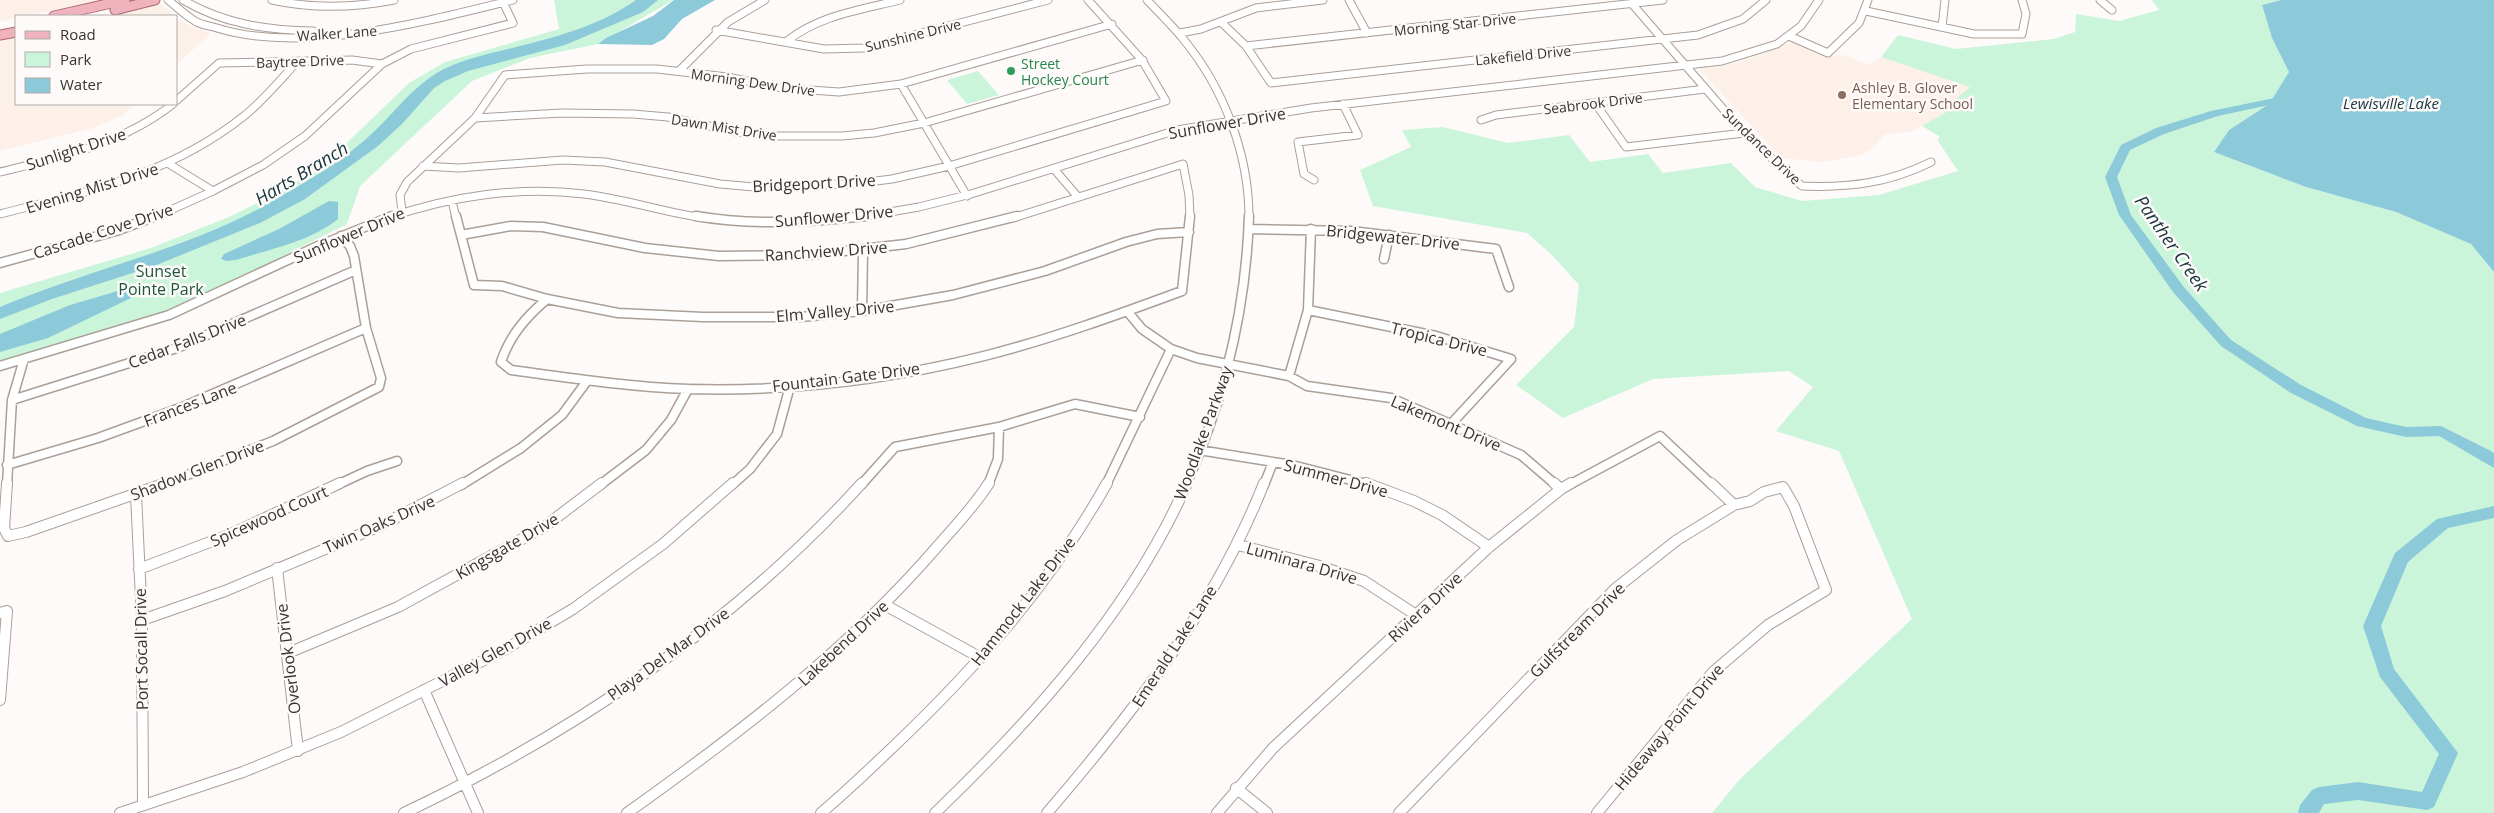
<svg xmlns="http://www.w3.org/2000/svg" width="2494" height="813" viewBox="0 0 2494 813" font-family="'Open Sans',sans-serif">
	<rect width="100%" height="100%" fill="#fdfaf9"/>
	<path fill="#fcf0e8" d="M0 0H102L26 16H16V18L0 22Z
		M160 3 175 16H106Z
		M176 18 193 28 211 33 176 65Z
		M16 36V104H135L122 116 90 129 0 151V40Z
		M1793 42 1827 56 1843 55 1870 65 1881 57 1971 87 1951 103 1958 106 1913 131 1884 135 1874 147 1862 155 1822 162 1781 158 1699 69 1722 66 1752 58Z"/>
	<path fill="#caf5db" d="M554 0H673L598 44 530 58 472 81 360 186 347 224 173 311 0 361V293L151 248 229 217 278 193 326 163 409 83 445 62 559 29Z
		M2152 0H2281L2262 5 2272 38 2289 72 2269 104 2229 130 2214 152 2306 187 2396 212 2471 244 2494 272V813H1712L1739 780 1912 619 1839 451 1776 431 1813 387 1789 371 1653 379 1563 418 1516 385 1574 327 1579 285 1551 254 1527 233 1373 206 1360 170 1411 147 1402 130 1443 127 1508 143 1569 135 1590 162 1648 154 1663 173 1731 163 1755 187 1802 201 1879 195 1958 171 1938 141 1939 136 1922 126 1957 106 1951 103 1970 87 1881 57 1898 35 1956 49 2054 39 2075 32 2076 14 2119 21 2159 10Z
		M978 71 999 95 967 104 947 80Z"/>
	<path fill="#8ccada" d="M636 0H658L643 12 565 45 468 71 445 81 434 88 402 124 378 146 305 199 260 223 154 266 52 299 0 319V307C89 269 187 250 271 202 304 183 338 164 366 139 393 116 411 86 444 69 467 58 492 53 516 47 557 37 601 25 636 0Z
		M674 0H715L682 19 664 39 652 45 598 44 606 38 653 16Z
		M2281 0H2494V272L2471 244 2396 212 2306 187 2214 152 2229 130 2269 104 2289 72 2272 38 2262 5Z
		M329 201 338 202V219C309 242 270 249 236 260L227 261 221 259 224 254 279 229Z
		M121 290 131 292V298L48 338 0 352V334L70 305Z"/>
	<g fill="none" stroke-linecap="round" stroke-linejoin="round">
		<path fill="#8ccada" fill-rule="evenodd" d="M2289 95 2293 96V100L2218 116 2164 134 2130 150 2117 177 2131 215 2183 286 2231 340 2301 385 2366 418 2406 427 2441 426 2491 451 2494 453V468L2439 436 2406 437 2357 426 2291 393 2221 346 2173 292 2119 215 2105 177 2121 145 2156 128 2211 111Z
			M2494 506V518L2448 528 2408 562 2381 626 2394 669 2458 753 2434 807 2427 810 2358 800 2324 804 2319 813H2298L2300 805 2312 790 2319 787 2358 782 2422 792 2439 754 2380 677 2363 626 2395 553 2437 519Z"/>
		<g stroke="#ab9f97" stroke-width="9">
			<path id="minor-far2" d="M168 0C177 7 185 15 195 21 201 25 210 26 217 28 303 55 427 21 513 0
				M183 0C224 24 266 30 313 31
				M272 0C313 9 353 8 394 0
				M1147 0C1159 13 1173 26 1184 40 1224 89 1249 154 1249 218
				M1349 0 1367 33
				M2100 0 2112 10
				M1633 5 1744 133 1802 186C1849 188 1889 183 1931 162
				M1866 11 1974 34H2022L2026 14 2022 0
				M1221 22 1246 46 1271 83 1698 35 1743 19 1766 0
				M1942 27 1945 0
				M716 30 824 49 864 48 1048 0
				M1180 33 1201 29 1256 8 1323 0
				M1789 36 1828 53 1859 23 1868 0
				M787 41C820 15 860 10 900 0
				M1246 46 1663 0
				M679 71 728 22 765 0
				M901 84 967 196
				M176 101 219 63 352 60 382 64
				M1595 103 1626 147 1744 133
				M475 118 562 113 633 114 668 117 736 132 773 136H842L874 133 924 123 1143 60
				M1481 120 1496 115 1705 89
				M169 164 213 191
				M423 166 459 168 563 160 605 162 720 184 755 187 852 184 892 179 949 166 1166 101 1142 60 1088 0
				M1054 169 1078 197
				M0 172C62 157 122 144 173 104
				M1314 180 1304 174 1298 142 1358 135 1343 104
				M452 201 456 218
				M402 211 400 195 407 182 475 118 505 75 587 69H657L727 77 782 88 839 92 901 84 1112 24
				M0 214C89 191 170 175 244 116 263 101 280 80 297 62
				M153 218 213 191 263 165 305 136 382 64 411 49 513 23 502 0
				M388 218C450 196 519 186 584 194 624 199 664 212 704 218
				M855 218 919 207 971 194 1177 130 1311 108 1722 61 1777 44 1801 26 1819 0
				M1013 218 1183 164 1189 195 1190 218"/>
		</g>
		<g stroke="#ab9f97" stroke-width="11">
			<path id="minor-far1" d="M456 216 474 285 502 286 547 299 618 313 703 317H801L862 311 953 295 1045 271 1126 242 1157 234 1189 232
				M696 216C753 226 809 222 866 216
				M1250 229 1352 231 1496 249 1509 287
				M461 235 511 226 543 227 645 248 719 256 809 255 906 244 1017 216
				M1384 259 1389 235
				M0 263 116 231 156 216
				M547 299C526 317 510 335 501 362L511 370C570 378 629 387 688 389 787 392 888 380 984 356 1051 339 1117 315 1182 291L1190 216
				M1308 310 1436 336 1511 359 1451 424
				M862 311 863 250
				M1127 311 1142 329 1171 349 1197 358 1289 376 1307 386 1391 398 1521 455 1556 485
				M0 366 169 315 318 246 392 216
				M1289 376 1308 310 1311 229
				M12 400 177 348 356 270
				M1199 450 1292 465 1370 485
				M7 465 98 438 180 408 366 328
				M7 485 12 400 24 359
				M162 485 273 441 379 387 381 378 366 328 354 256 350 246 341 236
				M337 485 367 471 397 461
				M461 485 521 448 562 415 587 381
				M600 485 646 450 671 420 688 389
				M732 485 750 469 777 434 790 386
				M861 485 895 447 999 427 1075 404 1140 417
				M988 485 998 459 999 427
				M1106 485 1171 349
				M1186 485C1224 400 1246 309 1249 216
				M1264 485 1273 462
				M1569 485 1660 436 1712 485"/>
		</g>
		<g stroke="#ab9f97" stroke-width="12">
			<path id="minor" d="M7 483 4 528 8 536 26 532 166 483
				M1366 483 1414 501 1442 515 1489 547
				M1554 483 1561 489
				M1711 483 1734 505
				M136 495 142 620 143 804
				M1238 545 1316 565 1364 581 1416 615
				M277 568 298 751
				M139 569 231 534 340 483
				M885 605 981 658
				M0 613 7 611 0 700
				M142 620 225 591 380 526 463 483
				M288 653 398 607 544 527 602 483
				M424 690 478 813
				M1236 788 1267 813
				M120 813 243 772 341 732 504 650 573 609 663 544 733 483
				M404 813C575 732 734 624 862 483
				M627 813C738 734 846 652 936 548 954 527 974 507 989 483
				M821 813C846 792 870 769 894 746 976 668 1051 583 1107 483
				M935 813C1033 719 1132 609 1187 483
				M1047 813C1133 713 1215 607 1264 483
				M1217 813 1273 748 1489 547 1561 489 1571 483
				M1399 813 1615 589 1677 540 1734 505 1750 501 1764 492 1783 487 1794 506 1826 590 1768 625 1713 672 1597 813"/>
		</g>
		<g stroke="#a96670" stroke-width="11">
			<path id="major" d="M115 10 155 0
				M54 16 125 0
				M0 35 16 32"/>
		</g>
		<use href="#minor-far2" stroke="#fff" stroke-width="7"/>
		<use href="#minor-far1" stroke="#fff" stroke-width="8"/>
		<use href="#minor" stroke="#fff" stroke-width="10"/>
		<use href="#major" stroke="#f0b3be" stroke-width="9"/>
	</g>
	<circle fill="#2e9e5b" stroke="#fdfaf9" stroke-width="2" cx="1011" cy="71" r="5"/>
	<circle fill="#8d6e63" stroke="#fdfaf9" stroke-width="2" cx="1842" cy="95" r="5"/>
	<g text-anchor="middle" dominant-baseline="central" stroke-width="5" stroke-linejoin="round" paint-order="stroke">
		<g font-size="14" fill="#393430" stroke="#fdfaf9">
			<text transform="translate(1455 24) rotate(-6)">Morning Star Drive</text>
			<text transform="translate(337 33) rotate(-4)">Walker Lane</text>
			<text transform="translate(913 35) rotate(-14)">Sunshine Drive</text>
			<text transform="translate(1523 55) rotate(-6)">Lakefield Drive</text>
			<text transform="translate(300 61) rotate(-2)">Baytree Drive</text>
			<text transform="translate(753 82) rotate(8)">Morning Dew Drive</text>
			<text transform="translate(1593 103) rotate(-7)">Seabrook Drive</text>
			<text transform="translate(724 127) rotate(9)">Dawn Mist Drive</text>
			<text transform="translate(1762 146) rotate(44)">Sundance Drive</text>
		</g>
		<g font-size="14" fill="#27864d" stroke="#fdfaf9" text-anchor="start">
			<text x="1021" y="63">Street<tspan x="1021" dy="16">Hockey Court</tspan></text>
		</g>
		<g font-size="14" fill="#785e54" stroke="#fdfaf9" text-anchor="start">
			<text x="1852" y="87">Ashley B. Glover<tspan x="1852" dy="16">Elementary School</tspan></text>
		</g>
		<g font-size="15" font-style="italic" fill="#16353d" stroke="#fdfaf9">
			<text x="2391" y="103">Lewisville Lake</text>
		</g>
		<g font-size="16" fill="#393430" stroke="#fdfaf9">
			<text transform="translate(1227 123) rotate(-10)">Sunflower Drive</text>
			<text transform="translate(76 149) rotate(-18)">Sunlight Drive</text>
			<text transform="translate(814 183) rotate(-3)">Bridgeport Drive</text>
			<text transform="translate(92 188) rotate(-17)">Evening Mist Drive</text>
			<text transform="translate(834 216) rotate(-5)">Sunflower Drive</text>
			<text transform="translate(103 231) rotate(-18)">Cascade Cove Drive</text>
			<text transform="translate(349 235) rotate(-23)">Sunflower Drive</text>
			<text transform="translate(1393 237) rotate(6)">Bridgewater Drive</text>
			<text transform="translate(826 251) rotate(-4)">Ranchview Drive</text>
			<text transform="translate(835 311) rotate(-5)">Elm Valley Drive</text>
			<text transform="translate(1439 339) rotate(14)">Tropica Drive</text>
			<text transform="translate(187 341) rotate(-21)">Cedar Falls Drive</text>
			<text transform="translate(846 377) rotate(-7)">Fountain Gate Drive</text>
			<text transform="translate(190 404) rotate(-21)">Frances Lane</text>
			<text transform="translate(1446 423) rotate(23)">Lakemont Drive</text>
			<text transform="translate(1203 433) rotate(-70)">Woodlake Parkway</text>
			<text transform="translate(197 470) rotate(-21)">Shadow Glen Drive</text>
			<text transform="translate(1336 478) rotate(15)">Summer Drive</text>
			<text transform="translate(269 516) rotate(-24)">Spicewood Court</text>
			<text transform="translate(379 524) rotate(-24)">Twin Oaks Drive</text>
			<text transform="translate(507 546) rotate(-30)">Kingsgate Drive</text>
			<text transform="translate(1302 563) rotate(16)">Luminara Drive</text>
			<text transform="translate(1023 601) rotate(-52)">Hammock Lake Drive</text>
			<text transform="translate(1425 607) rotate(-43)">Riviera Drive</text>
			<text transform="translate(1577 630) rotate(-45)">Gulfstream Drive</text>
			<text transform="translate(843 643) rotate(-43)">Lakebend Drive</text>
			<text transform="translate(1174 646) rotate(-57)">Emerald Lake Lane</text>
			<text transform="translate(141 649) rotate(-91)">Port Socall Drive</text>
			<text transform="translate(495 652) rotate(-29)">Valley Glen Drive</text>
			<text transform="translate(668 654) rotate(-36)">Playa Del Mar Drive</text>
			<text transform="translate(288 659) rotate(-97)">Overlook Drive</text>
			<text transform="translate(1669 727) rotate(-50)">Hideaway Point Drive</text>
		</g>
		<g font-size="16" fill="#1d573b" stroke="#fdfaf9">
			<text x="161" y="271">Sunset<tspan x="161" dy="18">Pointe Park</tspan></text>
		</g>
		<g font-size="18" font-style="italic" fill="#16353d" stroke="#fdfaf9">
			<text transform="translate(301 173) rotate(-31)">Harts Branch</text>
			<text transform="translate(2172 243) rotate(55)">Panther Creek</text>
		</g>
	</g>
	<rect x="15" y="15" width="162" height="90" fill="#fdfaf9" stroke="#afaba9"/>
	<rect x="25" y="31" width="25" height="8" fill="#f0b3be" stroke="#afaba9"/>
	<text x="60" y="40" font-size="15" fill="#393430">Road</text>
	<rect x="25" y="52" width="25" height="15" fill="#caf5db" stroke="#afaba9"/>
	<text x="60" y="65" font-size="15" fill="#393430">Park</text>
	<rect x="25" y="78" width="25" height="15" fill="#8ccada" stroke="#afaba9"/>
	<text x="60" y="90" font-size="15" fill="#393430">Water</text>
</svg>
